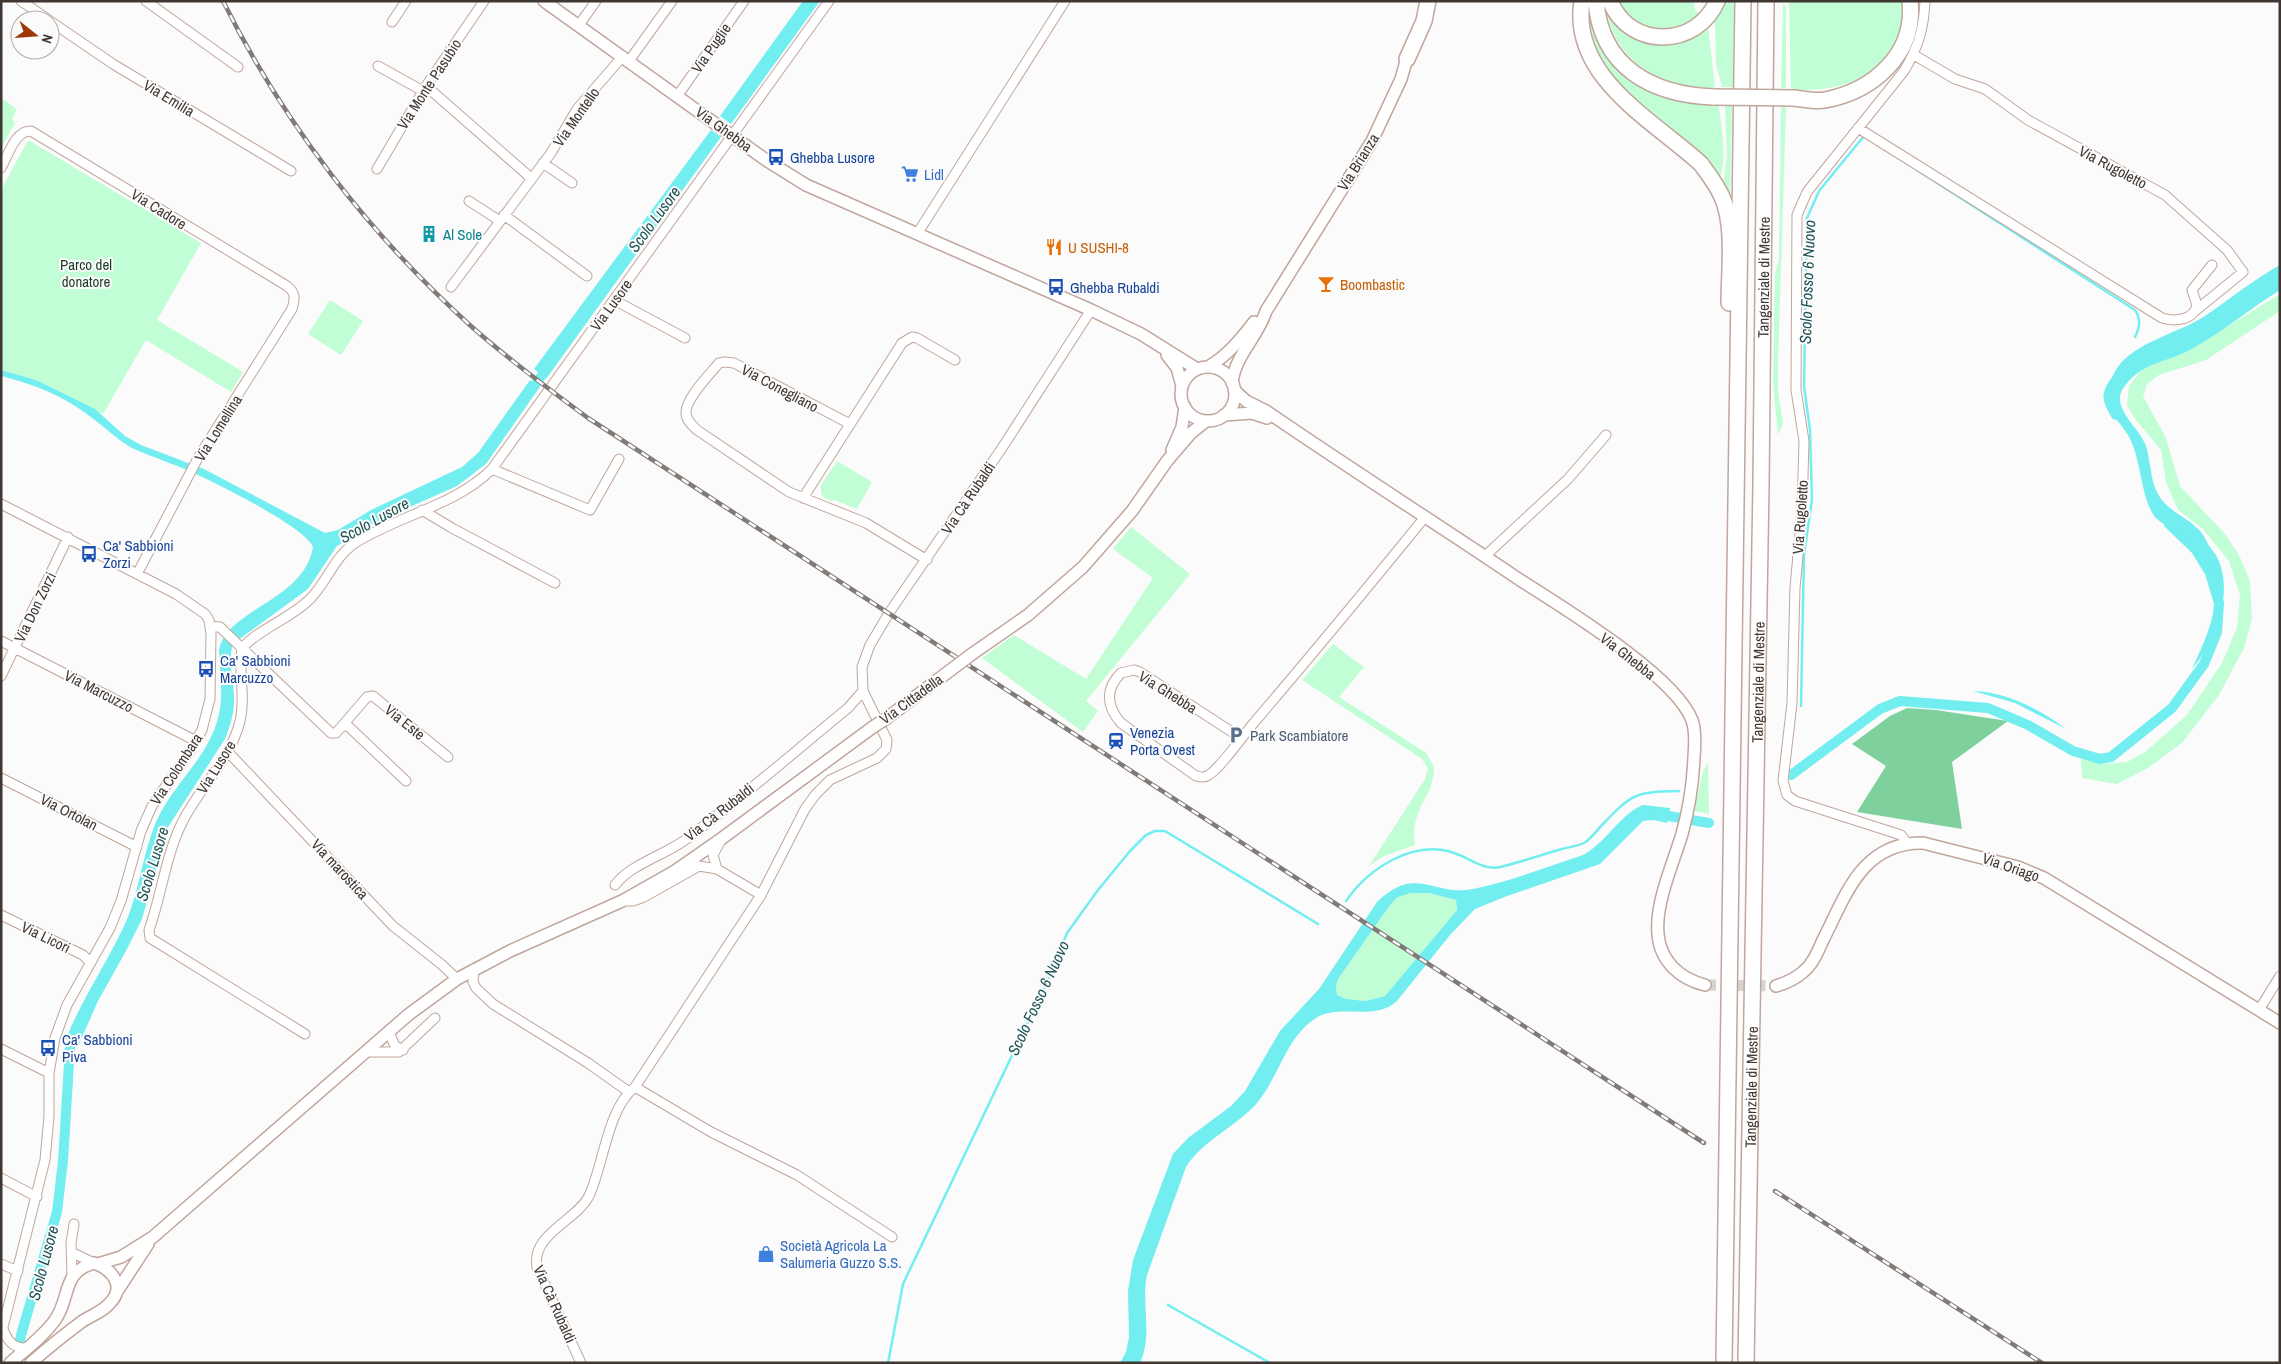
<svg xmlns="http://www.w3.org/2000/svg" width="2281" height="1364" viewBox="0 0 2281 1364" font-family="'Archivo Narrow',sans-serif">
	<rect width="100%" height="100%" fill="#fbfbfb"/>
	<path fill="#c1fdd5" d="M1605 1 1641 37 1708 25 1715 87C1708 89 1697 88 1689 87 1644 80 1609 48 1605 1Z
		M1619 1H1693L1695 10 1704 18C1697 22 1690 28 1683 30 1656 37 1631 24 1619 1Z
		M1724 1H1734L1733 87H1722L1716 64 1715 26 1713 18Z
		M1789 1H1903C1907 70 1853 92 1794 90L1791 88Z
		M1783 3 1786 7V88H1781Z
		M1590 14C1602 75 1647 100 1705 104 1711 104 1714 106 1719 106 1721 128 1728 159 1719 180L1686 142 1616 83 1596 52 1589 27Z
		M1 98 17 109 12 119 15 123 1 148Z
		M1725 106H1732L1730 203 1723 186 1727 156Z
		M1781 107H1786L1778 363V391L1783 424 1778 435 1773 383 1775 273 1779 260Z
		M30 141 201 243 157 320 243 372 231 392 146 340 103 414 36 380 1 370V190L27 142Z
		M2280 294V311L2206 360 2159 375 2147 384 2143 396 2166 438 2180 486 2225 534 2239 555 2250 581 2252 619 2244 648 2219 695 2182 743 2148 768 2117 784 2082 778 2081 759 2103 764 2127 762 2145 752 2187 715 2222 663 2237 628 2240 595 2229 561 2203 529 2178 510 2166 482 2161 450 2135 419 2127 405 2129 386 2140 372 2152 363 2166 355 2191 349Z
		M330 300 363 321 341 355 308 334Z
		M837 461 872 482 857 509 834 500 832 501 824 498 821 493V485Z
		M1131 527 1190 574 1086 701 1098 711 1083 732 982 658 1014 635 1086 679 1153 578 1113 549Z
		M1333 644 1364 667 1339 697 1426 753 1434 767C1435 796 1409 809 1415 845L1384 856 1369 866 1425 779 1428 769 1422 759 1302 680Z
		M1708 763 1709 814 1694 811 1703 771Z
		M1411 893H1429L1456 900 1457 910 1385 996 1366 1001 1346 999 1337 995 1336 985 1338 979 1390 905 1398 897Z"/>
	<path fill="#7ed19d" d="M1907 708 1936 710 2008 721 1952 762 1962 829 1857 812 1886 766 1852 744 1890 716Z"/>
	<path fill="#72eef1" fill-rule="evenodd" d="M803 1H820L731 124 720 116Z
		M711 130 721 137 546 379 534 369Z
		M2280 265V290C2251 308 2225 330 2195 347 2171 362 2142 361 2124 387 2109 407 2140 428 2146 446 2151 462 2150 480 2158 494 2166 510 2185 516 2197 528 2202 532 2205 538 2208 544 2211 549 2216 554 2218 559 2234 595 2215 641 2192 669 2214 621 2233 581 2186 539 2178 531 2163 526 2155 517 2140 497 2142 459 2128 435 2121 423 2109 415 2107 400 2106 389 2112 376 2117 368 2135 342 2179 333 2205 316 2230 299 2253 280 2280 265Z
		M1 370 36 380 95 409 125 436 141 445 204 469 325 533 338 530 371 510 462 467 478 453 530 380 539 388 486 464 457 486 376 522 337 546 308 589 234 643C226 656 235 685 234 701 234 714 230 726 225 739L168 827 142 919 126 951 98 1001 79 1044 66 1039C83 996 110 959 128 917 140 886 143 853 156 822 172 785 208 758 218 718 224 697 220 672 219 650 227 609 304 601 313 547 306 528 220 485 198 475 177 465 155 458 134 449 117 440 104 426 88 415 64 396 31 383 1 376Z
		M1973 691C2007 692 2039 709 2066 729L2015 703Z
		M1643 805 1670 808 1667 823 1654 820 1643 821 1600 864 1507 896 1475 909 1450 935 1397 1001C1374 1022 1341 1003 1316 1018 1286 1037 1279 1077 1257 1103 1236 1127 1203 1140 1186 1167L1147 1275C1141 1304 1153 1335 1140 1363H1120L1126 1352 1129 1337 1128 1291 1133 1260 1173 1154 1188 1138 1231 1106 1245 1091 1280 1031 1319 989 1377 902C1416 864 1433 897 1473 889 1511 881 1547 867 1583 855 1606 843 1621 813 1643 805ZM1411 893H1429L1456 900 1457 910 1385 996 1366 1001 1346 999 1337 995 1336 985 1338 979 1390 905 1398 897Z"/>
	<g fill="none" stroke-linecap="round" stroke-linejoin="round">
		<path stroke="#72eef1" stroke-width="2.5" d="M1917 170 2135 310C2141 319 2140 327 2135 337
			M1801 706 1804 555 1812 499 1810 430 1804 386 1807 218 1819 191 1864 136
			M1346 901C1368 869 1413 839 1454 853 1468 857 1484 871 1500 867 1521 862 1541 855 1562 849 1569 847 1578 846 1584 843 1591 839 1597 830 1603 824 1633 793 1635 792 1679 791
			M1168 1305 1270 1363
			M888 1363 903 1284 1048 980 1067 933 1098 890 1130 851 1146 835 1155 831H1165L1318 924"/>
		<path stroke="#72eef1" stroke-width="10" d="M528 395 549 365
			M2116 415C2106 399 2105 393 2118 378
			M1791 775 1880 709 1900 701 1988 708 2028 725 2073 751 2100 759 2111 757 2172 708 2204 664 2217 632 2219 603 2210 573 2196 550 2169 524
			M1657 814 1709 823
			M17 1357 21 1335 57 1212 63 1161 70 1047 78 1029"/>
		<path stroke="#d6d4d3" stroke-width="11" stroke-dasharray="11 5.5" stroke-linecap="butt" d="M1705 985 1776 986"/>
		<g stroke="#c0a69b" stroke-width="11">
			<path id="street" d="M21 1 49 20
				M146 1 238 67
				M50 21 113 64 291 171
				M392 22 406 1
				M579 25 596 1
				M1914 55 1955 79 1985 89 2028 120 2165 195 2227 250 2243 272 2195 311
				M629 61 672 1
				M378 66 423 91
				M426 86 531 178
				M678 95 744 1
				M1858 128 2162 318C2175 322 2194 320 2197 305L2192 290 2212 265
				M543 163 572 183
				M1 168C8 156 15 130 31 131L287 286C296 293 295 299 292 309L198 458 137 574
				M377 169 426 86 484 1
				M469 201 500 221
				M504 215 587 276
				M917 234 1065 1
				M451 287 551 153 577 109 623 56
				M614 300 685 338
				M850 424 734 363 725 362 719 363C710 374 685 399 686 413 686 420 692 425 697 430L789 492 866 523 927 560
				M492 469 590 510 619 459
				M803 498 902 343 912 337 917 338 955 360
				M1 504 176 594 205 614 209 620 211 634 210 699 202 730 188 754 152 806 141 831 121 901 110 928 67 1005 55 1038 49 1073V1116L45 1160 1 1335
				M422 510 452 528 555 583
				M1485 556 1568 479 1606 435
				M210 626 220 627 224 631 331 733H336L342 726H348L406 781
				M1 641 196 741
				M1 676 68 537
				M342 726 367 697 373 696 448 757
				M1241 738 1140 672 1134 670 1121 673C1105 689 1106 706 1121 723L1196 776C1200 777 1203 778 1207 776 1218 771 1243 736 1252 725 1311 656 1368 587 1425 517
				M228 752 393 926 441 964 457 979
				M1 778 137 847
				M1907 843 1901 835 1795 801 1787 795 1783 781 1792 703 1795 588 1802 510 1804 441 1796 390 1797 215 1807 192 1904 71C1918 48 1924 28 1925 1
				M717 869 713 855 720 842
				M615 885C631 864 663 856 685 840 741 799 794 752 848 708L863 691
				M623 901H633L644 897 699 866 717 869 761 895
				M1 915 83 955 90 962
				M474 969 473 982 476 988 493 1004 588 1063 629 1092
				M2259 1010 2280 976
				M389 1032 395 1046 403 1050
				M305 1034 150 938 149 930C162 894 166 851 185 817 203 784 231 758 240 721 246 697 238 672 242 648 260 628 290 619 310 599 327 582 334 557 355 543 399 515 455 506 492 469L829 1
				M1 1049 49 1073
				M366 1052H399L435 1018
				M635 1087 711 1132 797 1175 892 1237
				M1 1178 37 1197
				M73 1253 94 1263
				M1 1264 18 1271
				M72 1275 71 1243 74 1224
				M3 1329C7 1340 13 1349 27 1348
				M581 1363 537 1267C531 1234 576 1221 589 1196 604 1164 607 1109 635 1087L761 895 805 809 816 794 830 780 877 758 886 749 887 740 863 691 862 667 870 645 889 613 1002 448 1091 310"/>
		</g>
		<g stroke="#c0a69b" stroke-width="14">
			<path id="secondary" d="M544 1 766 160 806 185 1091 310 1141 334 1197 369
				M1167 355 1177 368 1182 386
				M1208 367C1227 356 1241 339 1254 322
				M1181 394a27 27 0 1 1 54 0a27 27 0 1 1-54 0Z
				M1232 383C1235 355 1258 337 1266 311L1372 141 1401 79 1409 51
				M1234 390 1246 401 1266 411C1349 468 1434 522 1517 578 1560 606 1674 674 1692 720 1696 731 1695 745 1694 757 1693 783 1689 809 1682 834 1673 864 1655 903 1658 934 1660 961 1680 979 1705 985
				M1224 415 1252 413 1267 418
				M1172 450 1182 427 1185 407
				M972 654 1028 615 1083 567 1132 511 1167 461 1191 433 1206 421
				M887 718 956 666
				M1776 986C1786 983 1795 979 1803 972 1813 964 1818 951 1823 940 1846 895 1862 842 1923 843L2018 867 2044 878 2280 1023
				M98 1264 121 1257 153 1237 408 1015 457 979 510 951 622 901 675 871 721 839 873 727
				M116 1293 148 1244
				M10 1363C26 1349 43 1337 55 1320 71 1298 61 1272 94 1263 112 1269 127 1287 109 1304 101 1313 89 1316 80 1323 63 1336 46 1349 31 1363"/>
		</g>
		<g stroke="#c0a69b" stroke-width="18">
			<g id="highway">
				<path d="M1582 1C1570 77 1653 120 1701 164 1709 175 1717 185 1722 197 1735 225 1729 272 1729 303"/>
				<path d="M1596 1C1601 68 1653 95 1714 97"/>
				<path d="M1610 1C1630 50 1697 48 1717 1"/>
				<path d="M1407 59 1424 21 1428 1"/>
				<path d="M1794 98C1804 99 1816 102 1825 100 1873 91 1916 54 1910 1"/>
				<path d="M1724 1363 1743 1"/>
				<path id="s1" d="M1746 1363 1761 485 1766 1"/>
			</g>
		</g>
		<use href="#street" stroke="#fff" stroke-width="9"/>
		<use href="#secondary" stroke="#fff" stroke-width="11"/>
		<use href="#highway" stroke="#fff" stroke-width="15"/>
		<g stroke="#817a77" stroke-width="4.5">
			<path id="rail" d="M223 1C284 124 370 235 472 327 509 360 549 389 588 418L1704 1143
				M1775 1191 2042 1363"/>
		</g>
		<use href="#rail" stroke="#fbfbfb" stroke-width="2.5" stroke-dasharray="8" stroke-linecap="butt"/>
		<g stroke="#c0a69b" stroke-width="14" stroke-linecap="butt">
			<path id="secondary-bridge" d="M956 666 972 654
				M873 727 887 718"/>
		</g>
		<g stroke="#c0a69b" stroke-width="18" stroke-linecap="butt">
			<path id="highway-bridge" d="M1714 97 1794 98"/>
		</g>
		<use href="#secondary-bridge" stroke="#fff" stroke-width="11"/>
		<use href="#highway-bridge" stroke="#fff" stroke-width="15"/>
	</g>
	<defs>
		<g id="bus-bare" transform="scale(1.35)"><path d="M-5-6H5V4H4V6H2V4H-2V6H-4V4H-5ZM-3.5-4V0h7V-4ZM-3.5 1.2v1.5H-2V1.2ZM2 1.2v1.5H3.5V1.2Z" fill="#1a4fb4" stroke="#fbfbfb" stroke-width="2.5" paint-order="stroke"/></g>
		<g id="supermarket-bare" transform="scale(1.35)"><path d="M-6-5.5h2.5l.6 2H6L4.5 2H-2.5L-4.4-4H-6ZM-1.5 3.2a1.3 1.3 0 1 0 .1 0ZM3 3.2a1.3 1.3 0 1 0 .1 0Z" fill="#3f7fe0" stroke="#fbfbfb" stroke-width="2.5" paint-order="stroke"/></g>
		<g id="building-bare" transform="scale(1.35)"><path d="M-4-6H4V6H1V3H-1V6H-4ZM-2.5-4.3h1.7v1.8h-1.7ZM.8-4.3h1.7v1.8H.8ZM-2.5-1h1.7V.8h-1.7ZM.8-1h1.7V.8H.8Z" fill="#0f9aa8" stroke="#fbfbfb" stroke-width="2.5" paint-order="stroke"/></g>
		<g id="restaurant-bare" transform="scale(1.35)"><path d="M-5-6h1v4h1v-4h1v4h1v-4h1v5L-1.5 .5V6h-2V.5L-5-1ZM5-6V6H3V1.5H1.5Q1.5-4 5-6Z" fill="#e8710a" stroke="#fbfbfb" stroke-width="2.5" paint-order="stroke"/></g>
		<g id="bar-bare" transform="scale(1.35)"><path d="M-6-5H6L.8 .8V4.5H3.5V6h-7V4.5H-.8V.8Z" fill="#e8710a" stroke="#fbfbfb" stroke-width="2.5" paint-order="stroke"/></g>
		<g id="parking-bare" transform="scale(1.35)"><path d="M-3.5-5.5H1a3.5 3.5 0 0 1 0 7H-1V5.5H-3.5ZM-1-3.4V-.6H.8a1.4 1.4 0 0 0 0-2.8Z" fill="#5c6f8a" stroke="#fbfbfb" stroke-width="2.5" paint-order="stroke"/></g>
		<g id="station-bare" transform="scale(1.35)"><path d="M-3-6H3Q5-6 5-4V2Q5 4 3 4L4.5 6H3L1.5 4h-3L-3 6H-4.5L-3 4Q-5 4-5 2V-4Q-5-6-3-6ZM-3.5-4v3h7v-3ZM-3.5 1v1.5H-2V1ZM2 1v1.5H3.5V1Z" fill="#1a4fb4" stroke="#fbfbfb" stroke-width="2.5" paint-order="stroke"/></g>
		<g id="shop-bare" transform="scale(1.35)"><path d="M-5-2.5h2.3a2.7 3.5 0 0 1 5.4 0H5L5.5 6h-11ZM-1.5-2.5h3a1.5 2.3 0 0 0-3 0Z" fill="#3f7fe0" stroke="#fbfbfb" stroke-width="2.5" paint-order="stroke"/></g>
	</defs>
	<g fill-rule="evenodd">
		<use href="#bus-bare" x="776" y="157"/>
		<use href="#supermarket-bare" x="910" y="174"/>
		<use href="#building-bare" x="429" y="234"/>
		<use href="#restaurant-bare" x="1054" y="247"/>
		<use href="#bar-bare" x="1326" y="284"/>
		<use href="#bus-bare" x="1056" y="287"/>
		<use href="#bus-bare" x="89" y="554"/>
		<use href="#bus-bare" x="206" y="669"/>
		<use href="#parking-bare" x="1236" y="735"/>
		<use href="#station-bare" x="1116" y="741"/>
		<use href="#bus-bare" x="48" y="1048"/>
		<use href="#shop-bare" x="766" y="1254"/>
	</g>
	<g text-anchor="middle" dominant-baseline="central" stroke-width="4" stroke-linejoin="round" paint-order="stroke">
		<g font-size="15" fill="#413732" stroke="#fbfbfb">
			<text transform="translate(711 48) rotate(-55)">Via Puglie</text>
			<text transform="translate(429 84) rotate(-57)">Via Monte Pasubio</text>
			<text transform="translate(169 98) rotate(31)">Via Emilia</text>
			<text transform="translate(576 117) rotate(-55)">Via Montello</text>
			<text transform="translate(724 129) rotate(36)">Via Ghebba</text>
			<text transform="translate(1358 162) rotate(-58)">Via Brianza</text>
			<text transform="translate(2113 167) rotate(28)">Via Rugoletto</text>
			<text transform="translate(159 209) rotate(32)">Via Cadore</text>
			<text stroke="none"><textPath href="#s1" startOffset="1086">Tangenziale di Mestre</textPath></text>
			<text transform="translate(611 305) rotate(-54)">Via Lusore</text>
			<text transform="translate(780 388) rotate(28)">Via Conegliano</text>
			<text transform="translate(218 428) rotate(-58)">Via Lomellina</text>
			<text transform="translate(968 498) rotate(-56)">Via Cà Rubaldi</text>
			<text transform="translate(1800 517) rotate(-86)">Via Rugoletto</text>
			<text transform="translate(35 607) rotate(-64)">Via Don Zorzi</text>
			<text transform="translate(1628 656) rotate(38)">Via Ghebba</text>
			<text stroke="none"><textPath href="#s1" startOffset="681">Tangenziale di Mestre</textPath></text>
			<text transform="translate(99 691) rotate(27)">Via Marcuzzo</text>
			<text transform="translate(1168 692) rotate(32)">Via Ghebba</text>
			<text transform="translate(911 699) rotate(-36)">Via Cittadella</text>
			<text transform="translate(405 722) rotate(39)">Via Este</text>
			<text transform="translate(216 767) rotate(-58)">Via Lusore</text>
			<text transform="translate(176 769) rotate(-57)">Via Colombara</text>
			<text transform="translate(69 812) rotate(27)">Via Ortolan</text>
			<text transform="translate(719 812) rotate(-38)">Via Cà Rubaldi</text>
			<text transform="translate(2011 867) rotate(19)">Via Oriago</text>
			<text transform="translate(340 869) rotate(47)">Via marostica</text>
			<text transform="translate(46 937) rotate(26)">Via Licori</text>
			<text stroke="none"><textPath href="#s1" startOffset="276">Tangenziale di Mestre</textPath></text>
			<text transform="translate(555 1304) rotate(66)">Via Cà Rubaldi</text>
		</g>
		<g font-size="15" fill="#164399" stroke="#fbfbfb" text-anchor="start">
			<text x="790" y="157">Ghebba Lusore</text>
			<text x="1070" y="287">Ghebba Rubaldi</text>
			<text x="103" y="545">Ca' Sabbioni<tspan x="103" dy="17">Zorzi</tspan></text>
			<text x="220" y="660">Ca' Sabbioni<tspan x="220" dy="17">Marcuzzo</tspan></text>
			<text x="1130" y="732">Venezia<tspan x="1130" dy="17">Porta Ovest</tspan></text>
			<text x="62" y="1039">Ca' Sabbioni<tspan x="62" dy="17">Piva</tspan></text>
		</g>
		<g font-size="15" fill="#366cbe" stroke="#fbfbfb" text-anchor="start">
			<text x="924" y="174">Lidl</text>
			<text x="780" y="1245">Società Agricola La<tspan x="780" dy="17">Salumeria Guzzo S.S.</tspan></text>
		</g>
		<g font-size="15" fill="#0d838f" stroke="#fbfbfb" text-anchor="start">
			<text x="443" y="234">Al Sole</text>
		</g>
		<g font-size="15" fill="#c56008" stroke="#fbfbfb" text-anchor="start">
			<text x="1068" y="247">U SUSHI-8</text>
			<text x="1340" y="284">Boombastic</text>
		</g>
		<g font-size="15" fill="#1a3d28" stroke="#fbfbfb">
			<text x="86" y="264">Parco del<tspan x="86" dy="17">donatore</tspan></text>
		</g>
		<g font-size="15" fill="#4e5e75" stroke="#fbfbfb" text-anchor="start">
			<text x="1250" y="735">Park Scambiatore</text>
		</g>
		<g font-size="16" font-style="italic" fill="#1e5456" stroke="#fbfbfb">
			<text transform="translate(654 219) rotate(-54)">Scolo Lusore</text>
			<text transform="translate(1807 282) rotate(-88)">Scolo Fosso 6 Nuovo</text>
			<text transform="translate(374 520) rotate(-29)">Scolo Lusore</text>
			<text transform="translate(152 864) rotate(-73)">Scolo Lusore</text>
			<text transform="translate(1038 998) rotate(-65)">Scolo Fosso 6 Nuovo</text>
			<text transform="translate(43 1263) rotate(-75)">Scolo Lusore</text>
		</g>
	</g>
	<rect width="2281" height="1364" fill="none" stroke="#413732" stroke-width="5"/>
	<g transform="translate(35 35) rotate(107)"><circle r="24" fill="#fbfbfb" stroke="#b1adab"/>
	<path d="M0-4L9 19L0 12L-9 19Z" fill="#9d3808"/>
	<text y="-8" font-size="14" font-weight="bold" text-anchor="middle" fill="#413732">N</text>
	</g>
</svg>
